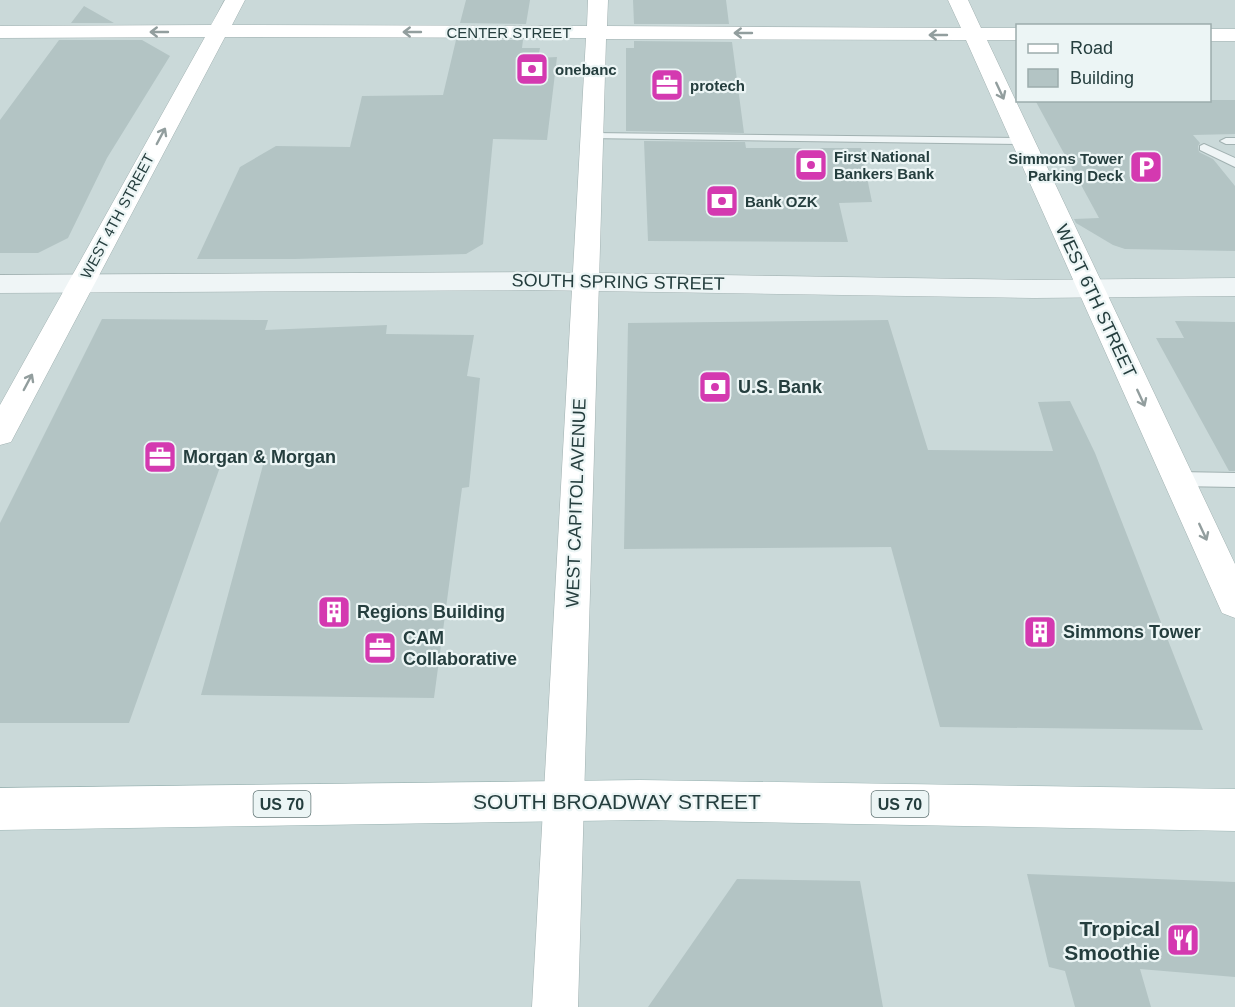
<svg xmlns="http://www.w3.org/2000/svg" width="1235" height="1007" viewBox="0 0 1235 1007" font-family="Arial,sans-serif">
	<rect width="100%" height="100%" fill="#dce7e7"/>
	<path fill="#cad9d9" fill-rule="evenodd" d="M0 0H1235V1007H0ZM1018 26H1210V100H1018Z"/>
	<path fill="#b3c4c4" d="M466 0H530L526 24 460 23Z
		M633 0H726L729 24H634Z
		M84 6 114 23H71Z
		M59 40H142L170 56 107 158 68 238 38 253H0V120Z
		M456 40H523L522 48H540L538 58 557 57 547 140 493 139 483 244 466 254 295 259H197L240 167 276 146 350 147 362 96 443 95Z
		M634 41 732 42 744 133 626 131V48H634Z
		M1035 100H1235V134L1193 135 1200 143 1198 146 1199 152 1213 159 1235 186V251L1125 249 1113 245 1076 223 1074 219 1099 218Z
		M644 141 745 142 746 148H861L872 202 839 203 848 242 648 241Z
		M102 319 268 320 265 330 387 325 386 334 474 335 467 376 480 378 469 487 462 488 434 698 201 695 263 465 225 453 129 723H0V523Z
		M888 320 928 450 1053 451 1038 402 1070 401 1095 453 1203 730 940 727 891 547 624 549 628 323Z
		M1175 321 1235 322V471H1229L1156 338H1184Z
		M1027 874 1235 882V977L1140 969 1151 1007H1075L1065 971 1049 967Z
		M737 879 860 881 883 1007H648Z"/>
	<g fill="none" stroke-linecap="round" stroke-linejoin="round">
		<g stroke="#a1b1b1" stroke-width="2">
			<path id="lane" d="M592 133 1023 138 1029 141 1023 144 588 138V134Z
				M1235 138V144H1226L1220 141 1226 138Z
				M1204 144 1235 158V167L1200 150V146Z
				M1178 472 1235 473V487L1178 486 1172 484 1170 479 1172 474Z"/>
		</g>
		<g stroke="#a1b1b1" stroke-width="1">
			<path id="street" d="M533 272 1034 280 1235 278V296L1034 298 533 290 0 293V275Z"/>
		</g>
		<g stroke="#a1b1b1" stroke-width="1">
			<path id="secondary" d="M225 0H245L232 25 587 26 588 0H608L607 26 961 28 948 0H968L981 28H1018V40H987L1235 564V618L1222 613 966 40 606 39 578 1007H532L586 38 225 37 11 442 0 445V405L205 37 0 38V26L211 25Z
				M1210 29H1235V41H1210Z"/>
		</g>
		<g stroke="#9bb4b3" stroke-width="1">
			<path id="primary" d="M640 780 1235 789V831L640 820 0 830V788Z"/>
		</g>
		<use href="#lane" fill="#eff5f6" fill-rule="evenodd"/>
		<use href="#street" fill="#eff5f6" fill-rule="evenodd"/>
		<use href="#secondary" fill="#fff" fill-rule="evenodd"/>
		<use href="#primary" fill="#fff" fill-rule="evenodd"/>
	</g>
	<defs><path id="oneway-shaft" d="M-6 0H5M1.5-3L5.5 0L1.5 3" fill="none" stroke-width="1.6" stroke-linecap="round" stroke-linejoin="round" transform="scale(1.5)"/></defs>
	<g stroke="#929e9e">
		<use href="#oneway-shaft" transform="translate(159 32) rotate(180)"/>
		<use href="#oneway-shaft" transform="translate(412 32) rotate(-180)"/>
		<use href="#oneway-shaft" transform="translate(743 33) rotate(-180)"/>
		<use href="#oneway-shaft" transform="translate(938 35) rotate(-180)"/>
		<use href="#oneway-shaft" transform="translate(1000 91) rotate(65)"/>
		<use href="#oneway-shaft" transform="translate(161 136) rotate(-62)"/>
		<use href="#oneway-shaft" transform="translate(28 382) rotate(-62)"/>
		<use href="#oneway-shaft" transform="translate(1141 398) rotate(65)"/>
		<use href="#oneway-shaft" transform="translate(1203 532) rotate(65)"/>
	</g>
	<defs>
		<g id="bank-square" transform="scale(1.725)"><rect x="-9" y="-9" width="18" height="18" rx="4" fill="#d439b0" stroke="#ecf5f5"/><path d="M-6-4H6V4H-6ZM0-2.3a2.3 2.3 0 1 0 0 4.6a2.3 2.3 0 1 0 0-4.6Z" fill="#fff"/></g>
		<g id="office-square" transform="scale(1.725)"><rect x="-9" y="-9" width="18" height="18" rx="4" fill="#d439b0" stroke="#ecf5f5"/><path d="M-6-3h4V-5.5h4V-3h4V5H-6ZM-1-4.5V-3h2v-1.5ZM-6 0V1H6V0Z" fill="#fff"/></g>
		<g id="parking-square" transform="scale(1.725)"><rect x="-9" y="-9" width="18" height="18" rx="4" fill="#d439b0" stroke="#ecf5f5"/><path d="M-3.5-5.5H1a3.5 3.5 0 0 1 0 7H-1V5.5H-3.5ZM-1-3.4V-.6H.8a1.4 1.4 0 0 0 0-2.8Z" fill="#fff"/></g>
		<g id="building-square" transform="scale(1.725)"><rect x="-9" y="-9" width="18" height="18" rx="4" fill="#d439b0" stroke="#ecf5f5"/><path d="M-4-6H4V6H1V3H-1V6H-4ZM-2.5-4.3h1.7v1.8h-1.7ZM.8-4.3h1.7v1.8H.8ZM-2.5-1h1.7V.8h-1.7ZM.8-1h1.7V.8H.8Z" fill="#fff"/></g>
		<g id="restaurant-square" transform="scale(1.725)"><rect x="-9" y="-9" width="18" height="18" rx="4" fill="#d439b0" stroke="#ecf5f5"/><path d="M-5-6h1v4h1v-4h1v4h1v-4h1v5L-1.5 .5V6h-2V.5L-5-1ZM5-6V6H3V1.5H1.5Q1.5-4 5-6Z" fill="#fff"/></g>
	</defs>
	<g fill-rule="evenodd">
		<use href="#bank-square" x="532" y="69"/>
		<use href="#office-square" x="667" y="85"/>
		<use href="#bank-square" x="811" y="165"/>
		<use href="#parking-square" x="1146" y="167"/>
		<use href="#bank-square" x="722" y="201"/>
		<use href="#bank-square" x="715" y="387"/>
		<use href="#office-square" x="160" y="457"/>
		<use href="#building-square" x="334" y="612"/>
		<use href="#building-square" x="1040" y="632"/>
		<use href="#office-square" x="380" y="648"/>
		<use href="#restaurant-square" x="1183" y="940"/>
	</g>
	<g text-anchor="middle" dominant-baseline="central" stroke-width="4.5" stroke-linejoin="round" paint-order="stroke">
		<g font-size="15" fill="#253e3e" stroke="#ecf5f5">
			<text x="509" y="32">CENTER STREET</text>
			<text transform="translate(117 216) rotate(-62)">WEST 4TH STREET</text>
		</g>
		<g font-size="15" font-weight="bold" fill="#253e3e" stroke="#ecf5f5" text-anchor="start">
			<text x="555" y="69">onebanc</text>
			<text x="690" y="85">protech</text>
			<text x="834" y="156">First National<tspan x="834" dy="17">Bankers Bank</tspan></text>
			<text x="1123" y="158" text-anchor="end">Simmons Tower<tspan x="1123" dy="17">Parking Deck</tspan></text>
			<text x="745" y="201">Bank OZK</text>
		</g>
		<g fill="#ecf5f5" stroke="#617575" stroke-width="1.5">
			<rect x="253.5" y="791" width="57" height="26" rx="4.5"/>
			<rect x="871.5" y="791" width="57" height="26" rx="4.5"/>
		</g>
		<g font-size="16" font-weight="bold" fill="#253e3e">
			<text x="282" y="804">US 70</text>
			<text x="900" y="804">US 70</text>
		</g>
		<g font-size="18" fill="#253e3e" stroke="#ecf5f5">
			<text transform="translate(618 282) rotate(1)">SOUTH SPRING STREET</text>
			<text transform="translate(1096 301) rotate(65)">WEST 6TH STREET</text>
			<text transform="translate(576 503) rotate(-88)">WEST CAPITOL AVENUE</text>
		</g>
		<g font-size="18" font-weight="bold" fill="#253e3e" stroke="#ecf5f5" text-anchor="start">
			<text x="738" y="387">U.S. Bank</text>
			<text x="183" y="457">Morgan &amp; Morgan</text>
			<text x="357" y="612">Regions Building</text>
			<text x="1063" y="632">Simmons Tower</text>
			<text x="403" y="638">CAM<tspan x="403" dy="21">Collaborative</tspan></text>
		</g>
		<g font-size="21" fill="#253e3e" stroke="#ecf5f5">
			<text x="617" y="801">SOUTH BROADWAY STREET</text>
		</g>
		<g font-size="21" font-weight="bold" fill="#253e3e" stroke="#ecf5f5" text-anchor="end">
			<text x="1160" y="928">Tropical<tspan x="1160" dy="24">Smoothie</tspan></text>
		</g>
	</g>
	<rect x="1016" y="24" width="195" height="78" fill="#ecf5f5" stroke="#9cacac" stroke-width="1.5"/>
	<rect x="1028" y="44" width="30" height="9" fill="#ffffff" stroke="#9cacac" stroke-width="1.5"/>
	<text x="1070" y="54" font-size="18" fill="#253e3e">Road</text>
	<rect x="1028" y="69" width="30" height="18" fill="#b3c4c4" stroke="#9cacac" stroke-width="1.5"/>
	<text x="1070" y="84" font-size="18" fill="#253e3e">Building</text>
</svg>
